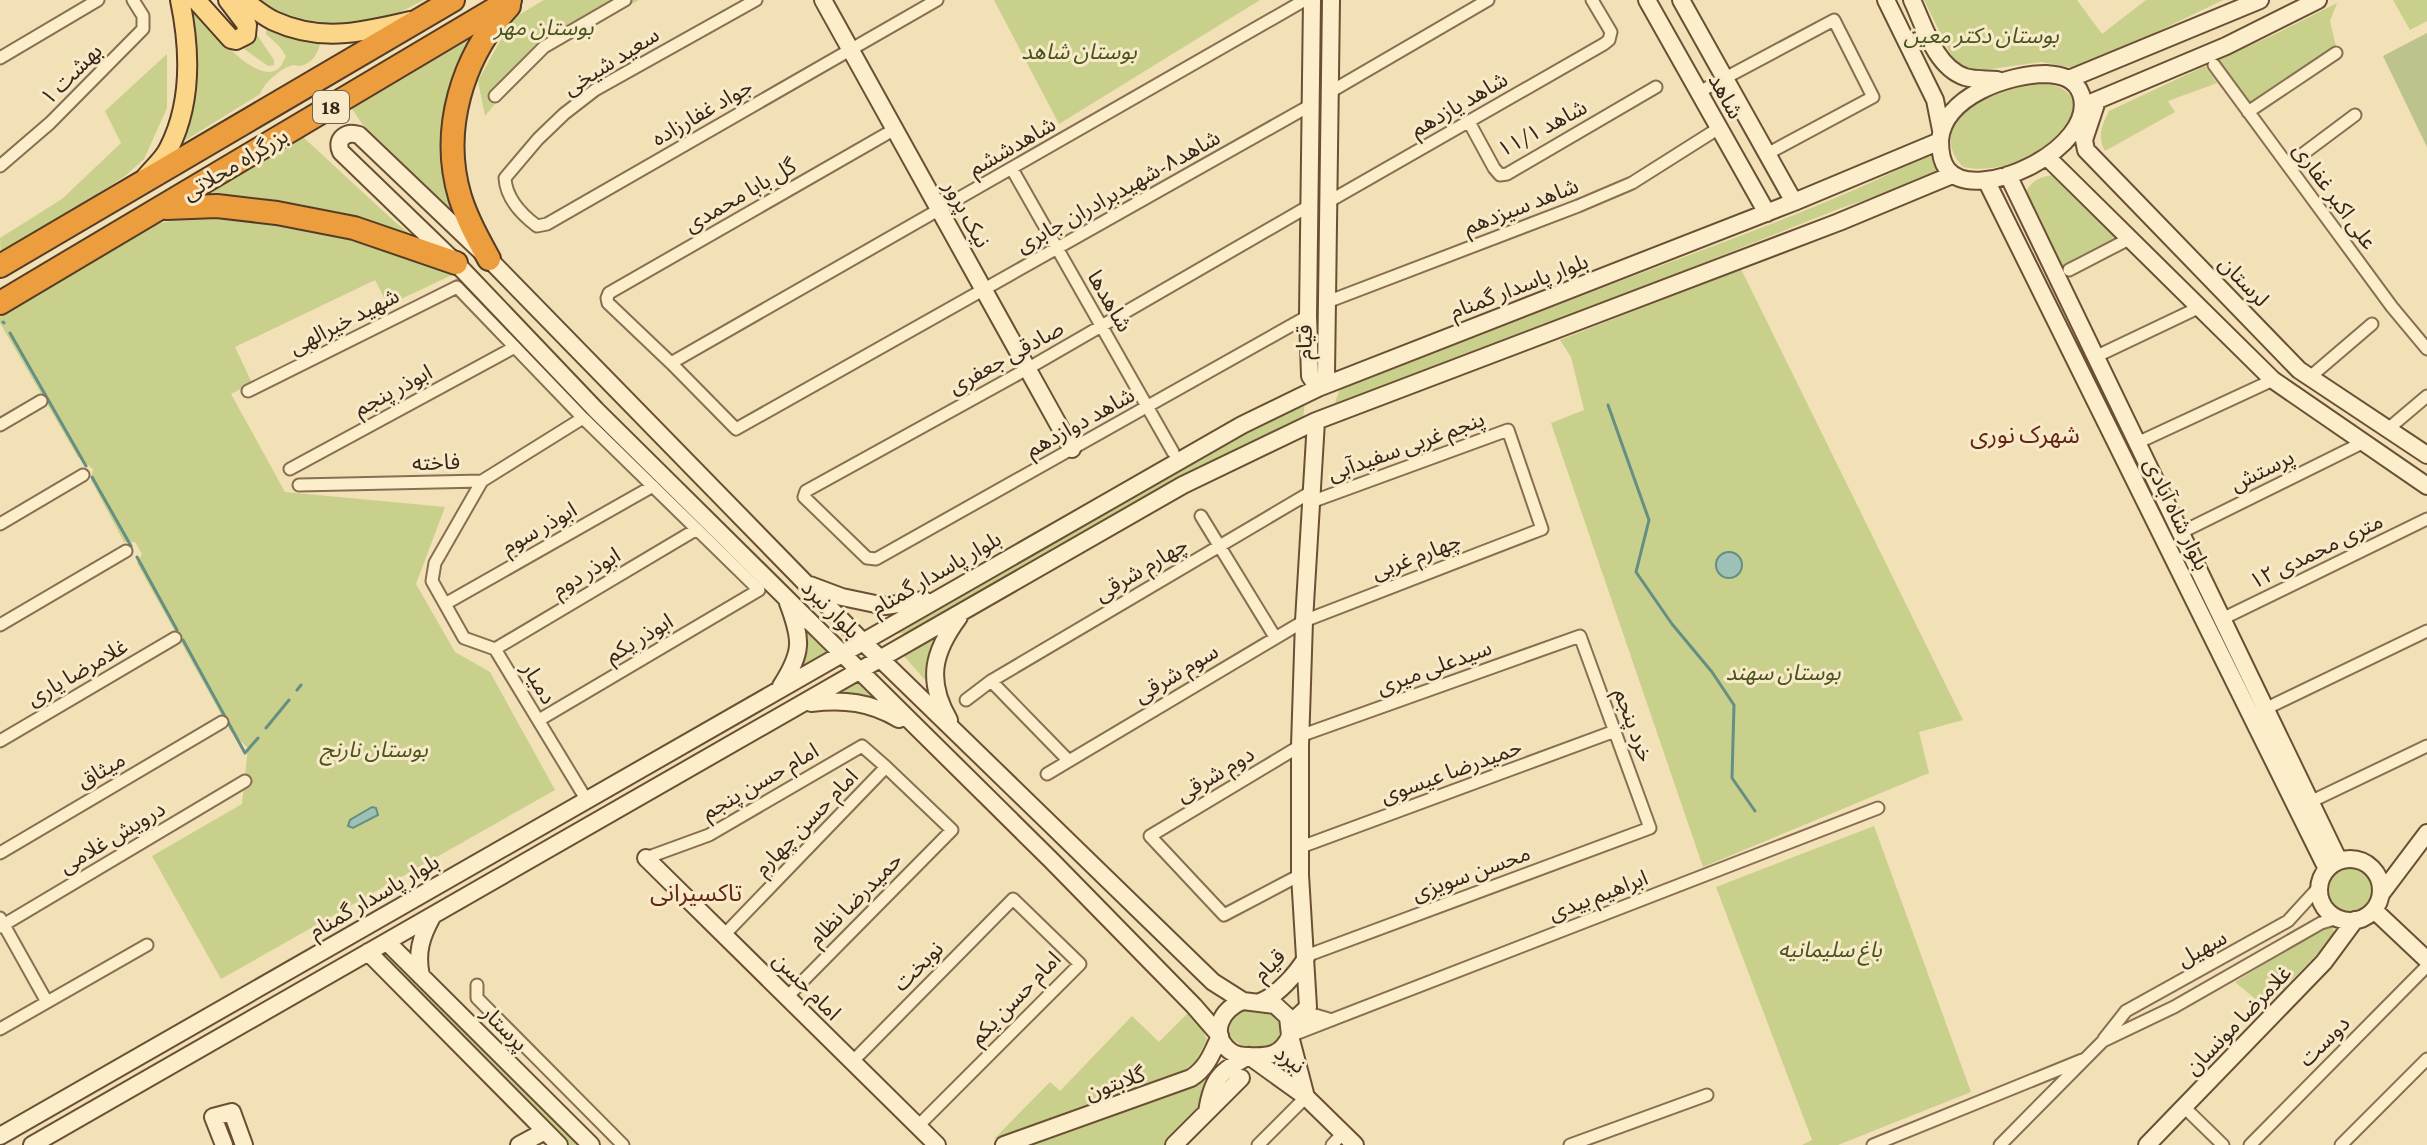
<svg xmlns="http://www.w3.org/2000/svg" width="2427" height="1145" viewBox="0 0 2427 1145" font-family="'Crimson Pro','Noto Sans Arabic',serif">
	<rect width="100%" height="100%" fill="#f2e0b7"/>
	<path fill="#c8d08b" d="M260 0H424L374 25 318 26 269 7Z
		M544 0H639L529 62 485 116 478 81 512 19Z
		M994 0H1260L1059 124Z
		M1924 0H2077L2102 34 2146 0H2223L2138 41 2074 68 2041 62 1969 72 1955 63Z
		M2393 0H2427V21L2410 30Z
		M2337 3 2330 21 2337 51 2256 106 2250 103 2217 60 2271 36Z
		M190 4C205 21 249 80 274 71 281 69 283 62 286 56L280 47 266 34V30H272L320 44C317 55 312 64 299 66 297 66 295 65 293 65 281 68 264 83 260 94L176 146 193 77 196 41Z
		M483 29 452 87 462 221 363 125 352 109Z
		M255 32 274 60V65L268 66 240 46Z
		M167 54V108L144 159 125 176 1 257 0 238 62 199 121 143 105 111Z
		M2205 66 2217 83 2168 101 2175 112 2105 151C2097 136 2102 125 2109 111Z
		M2036 83C2126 87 2034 183 1963 167 1921 123 1997 85 2036 83Z
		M302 136 395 222 429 249 193 201Z
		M1925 156 1937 157 1944 174 1841 208 1497 345 1335 403 1340 388C1438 353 1534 314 1631 277 1730 239 1831 205 1925 156Z
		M2057 175 2123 238 2057 272 2023 197C2031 180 2040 176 2057 175Z
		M205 213 319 228 423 260 452 275 388 305 375 280 235 347 252 383 231 394 285 492 445 507 416 584 455 652 490 672 555 790 221 979 152 856 242 804 248 748 231 732 137 563 142 554 135 542H124L91 480 93 469 78 457 0 323V317L157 224Z
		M1741 269 1963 720 1919 732 1929 773 1703 867 1551 423 1584 410 1571 357 1560 340Z
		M1305 400 1303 419 1173 481 924 624 907 633 894 634 892 631 1167 472Z
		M799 617 832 651 801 666Z
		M939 634C929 653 926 668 933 689L903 655Z
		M858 677 890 707C870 698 852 694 831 693Z
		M1874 826 1971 1092 1838 1145H1802L1812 1140 1716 887Z
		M2326 890a24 24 0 1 1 48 0a24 24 0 1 1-48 0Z
		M2333 927 2334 935 2326 945 2265 1007 2235 982 2323 928Z
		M389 951 580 1145H565L381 959Z
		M1251 1009C1311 1013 1267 1075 1230 1036 1226 1020 1235 1011 1251 1009Z
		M1188 1013 1202 1029 1207 1040 1195 1062 1184 1070 994 1139 1050 1082 1060 1091 1132 1016 1159 1042Z
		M1208 1076 1202 1100 1203 1110 1168 1145H1030L1157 1100Z"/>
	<path fill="#bdc38c" d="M2427 33V147L2383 56Z"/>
	<path fill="#9dc1b6" stroke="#658e84" stroke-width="2" d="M1716 565a13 13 0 1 1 26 0a13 13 0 1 1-26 0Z
		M372 807 376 808 378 815 353 828 348 826 350 820Z"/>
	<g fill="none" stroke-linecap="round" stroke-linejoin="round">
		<path stroke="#658e84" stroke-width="3" d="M3 322 4 323
			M10 333 86 466
			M1608 405 1649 520 1636 572 1672 624 1712 672 1734 705 1732 778 1755 811
			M92 477 131 546
			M137 557 177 630
			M183 640 245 753 258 738
			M297 690 301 685
			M266 728 289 700"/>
		<g stroke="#886e52" stroke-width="15">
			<path id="street" d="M756 0 595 90 564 114 538 139 505 178C506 198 521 214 537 226L547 224 937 0
				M0 58 98 0
				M2214 65 2392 307 2427 349
				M1330 92 1488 0
				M1699 92 1834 20 1873 97 1767 154
				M495 96 544 47 625 0
				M2248 112 2336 53
				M1469 122 1494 168 1500 175 1507 174 1656 87
				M895 129 609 293 607 298 608 303 671 363 736 429 1311 105
				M2288 165 2355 115
				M0 166 50 123 143 29V16L133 0
				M1012 169 1173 452
				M1328 202 1604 44 1609 40 1611 32 1592 0
				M2069 270 2129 239
				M1327 302 1578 206 1632 183 1719 128
				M1308 316 876 559 867 558 804 497 806 491 1027 369 1309 206
				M2095 357 2198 308
				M671 363 1305 0
				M2310 377 2372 324
				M248 391 457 287 583 418 759 590 539 720
				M583 418 482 481 435 563 432 581 464 638 495 649 586 799
				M0 425 41 401
				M2388 429 2427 396
				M2137 443 2273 380
				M290 469 515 347
				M299 485 482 481
				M1201 516 1275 637
				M0 524 83 475
				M2180 533 2362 443
				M445 604 653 486
				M2222 619 2427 519
				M0 625 126 551
				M495 649 697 529
				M991 681 1068 760
				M966 700 991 681 1311 492
				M2265 709 2427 631
				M1300 736 1580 636 1650 828 1306 956
				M0 741 175 638
				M1300 746 1150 836 1224 915 1300 875
				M1047 774 1304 621 1542 529 1508 430 1311 502
				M2310 802 2427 746
				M1301 847 1615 731
				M0 853 222 722
				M646 858 709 835 862 746 886 767
				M0 918 47 1002
				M0 927 245 781
				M724 935 886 767 952 830 787 997
				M477 985V998L623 1145
				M1295 1022 1315 1015 1332 1020
				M0 1029 147 945
				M1290 1036 1878 808
				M2104 1039 2126 1011 2288 921 2319 887
				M852 1062 1013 899 1080 964 918 1126
				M2184 1107 2223 1145
				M1258 1145 1306 1097
				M1332 1145 1343 1133
				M1570 1145 1707 1095
				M1873 1145 2082 1060
				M2000 1145 2103 1041 2174 1007 2321 923 2338 918
				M2250 1145 2427 966
				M2341 1145 2427 1059"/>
		</g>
		<g stroke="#6a4f35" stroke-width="20">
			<path id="secondary" d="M823 0 1072 449
				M1312 0 1308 316 1310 376 1318 388 1326 375 1331 0
				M1647 0 1767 213
				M1681 0 1794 202
				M1886 0 1935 100 1941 130
				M1912 0C1924 25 1935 67 1965 77 1975 80 1986 79 1997 80
				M2046 74C2061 75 2075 78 2081 94 2099 148 1975 206 1947 169 1941 161 1940 150 1940 140 1944 96 2009 74 2046 74Z
				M2069 79 2260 0
				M2097 101 2084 140 2086 150 2299 370 2427 455
				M2088 104 2226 46 2318 0
				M2047 157 2273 380 2427 486
				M2008 175 2339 861
				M1986 180 2327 869
				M810 585 842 597 885 606 924 600
				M781 686C803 652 802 640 788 603
				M811 703C844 699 870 702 899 719
				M949 720C926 680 933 652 959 617
				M646 858 937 1145
				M2319 890a31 31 0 1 1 62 0a31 31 0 1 1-62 0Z
				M2381 894 2427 833
				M2374 910 2427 960
				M387 942 591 1145
				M368 952 559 1145
				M421 976C416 953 421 937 432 917
				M1243 1001 1275 1005 1288 1017 1290 1036C1281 1056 1268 1057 1248 1056 1241 1056 1235 1055 1230 1051 1208 1034 1222 1008 1243 1001Z
				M1260 1002C1277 996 1297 973 1306 958
				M1290 1024 1308 1007 1300 875V746L1304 621 1316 421
				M1306 1097 1355 1145
				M1207 1112C1212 1079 1219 1072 1249 1056L1306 1097 1290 1036
				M0 1136 1242 425 1318 388 1794 202 1940 141
				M32 1145 1183 485 1316 421 1839 222 1952 175
				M224 1145 213 1117 232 1112 244 1145
				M519 1145 545 1131
				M1004 1145 1191 1078C1207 1068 1212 1053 1220 1036L1194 1006 1051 860 596 410 456 263 341 152C335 139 346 131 359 135L489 259 862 641 1213 982 1243 1001
				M1174 1145 1241 1078
				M2147 1145 2324 962 2355 920"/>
		</g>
		<g stroke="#553c27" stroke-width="22">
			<path id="primary" d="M196 0 231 39 236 40 246 35 247 25 228 0
				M243 0C253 7 263 16 274 21 322 43 362 32 410 21
				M145 178C153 168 164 159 169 148 192 103 190 48 180 0"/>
		</g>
		<g stroke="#553c27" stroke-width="26">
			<path id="highway" d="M166 208 217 206 277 213 354 228 456 263
				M489 259C478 239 467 219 460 197 440 130 462 57 509 6
				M0 266 453 0
				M0 303 510 0"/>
		</g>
		<use href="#street" stroke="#fcedcb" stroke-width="11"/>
		<use href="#secondary" stroke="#fcedcb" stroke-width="16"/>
		<use href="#primary" stroke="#fbd689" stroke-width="18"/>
		<use href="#highway" stroke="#ec9d3d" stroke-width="22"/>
	</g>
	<g text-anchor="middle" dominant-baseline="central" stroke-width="6" stroke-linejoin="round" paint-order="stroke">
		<rect fill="#f8eac8" stroke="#70614d" stroke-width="2" x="313" y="91" width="36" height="32" rx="6"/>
		<g font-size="20" font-weight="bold" fill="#362618">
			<text x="331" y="107">18</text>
		</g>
		<g font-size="22" font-style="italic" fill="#47541d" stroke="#f8eac8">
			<text x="544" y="27">بوستان مهر</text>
			<text x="1981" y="35">بوستان دکتر معین</text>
			<text x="1079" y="51">بوستان شاهد</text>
			<text x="1783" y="672">بوستان سهند</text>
			<text x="374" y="749">بوستان نارنج</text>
			<text x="1830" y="949">باغ سلیمانیه</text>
		</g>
		<g font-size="22" fill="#362618" stroke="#f8eac8">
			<text transform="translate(611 61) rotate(-32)">سعید شیخی</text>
			<text transform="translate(71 74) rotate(-45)">بهشت ۱</text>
			<text transform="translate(1726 96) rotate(61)">شاهد</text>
			<text transform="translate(1459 104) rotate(-30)">شاهد یازدهم</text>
			<text transform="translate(702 112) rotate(-30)">جواد غفارزاده</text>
			<text transform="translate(1542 128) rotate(-28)">شاهد ۱۱/۱</text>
			<text transform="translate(1012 146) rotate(-30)">شاهدششم</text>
			<text transform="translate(235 164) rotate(-31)">بزرگراه محلاتی</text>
			<text transform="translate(1118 191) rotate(-29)">شاهد۸-شهیدبرادران جابری</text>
			<text transform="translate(740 195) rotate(-30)">گل بابا محمدی</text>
			<text transform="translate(2335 196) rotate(54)">علی اکبر غفاری</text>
			<text transform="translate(1521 206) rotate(-21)">شاهد سیزدهم</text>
			<text transform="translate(967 214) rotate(61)">نیک پرور</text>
			<text transform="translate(2244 281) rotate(46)">لرستان</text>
			<text transform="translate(1519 286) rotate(-21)">بلوار پاسدار گمنام</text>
			<text transform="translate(1110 301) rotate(60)">شاهدها</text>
			<text transform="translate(344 321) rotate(-27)">شهید خیرالهی</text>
			<text transform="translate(1304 342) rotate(-89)">قیام</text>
			<text transform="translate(1006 357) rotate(-29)">صادقی جعفری</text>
			<text transform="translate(393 390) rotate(-28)">ابوذر پنجم</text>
			<text transform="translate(1080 422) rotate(-29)">شاهد دوازدهم</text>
			<text transform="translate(1406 446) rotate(-20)">پنجم غربی سفیدآبی</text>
			<text transform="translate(436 462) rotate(-2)">فاخته</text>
			<text transform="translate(2262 470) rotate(-26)">پرستش</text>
			<text transform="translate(2177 514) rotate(64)">بلوار شاه آبادی</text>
			<text transform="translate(539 528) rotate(-30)">ابوذر سوم</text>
			<text transform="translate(2316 551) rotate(-26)">۱۲ متری محمدی</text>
			<text transform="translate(1416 556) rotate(-21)">چهارم غربی</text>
			<text transform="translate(1141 569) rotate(-31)">چهارم شرقی</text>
			<text transform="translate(586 572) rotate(-31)">ابوذر دوم</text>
			<text transform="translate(936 573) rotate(-30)">بلوار پاسدار گمنام</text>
			<text transform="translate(831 609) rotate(45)">بلوار نبرد</text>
			<text transform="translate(639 638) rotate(-31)">ابوذر یکم</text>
			<text transform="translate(1434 667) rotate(-20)">سیدعلی میری</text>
			<text transform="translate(77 672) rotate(-30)">غلامرضا یاری</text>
			<text transform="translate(1176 673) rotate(-31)">سوم شرقی</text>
			<text transform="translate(539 683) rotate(59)">دمیار</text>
			<text transform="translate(1634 725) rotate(70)">خرد پنجم</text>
			<text transform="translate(101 770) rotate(-30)">میثاق</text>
			<text transform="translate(1451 771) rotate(-20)">حمیدرضا عیسوی</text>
			<text transform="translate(1215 774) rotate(-31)">دوم شرقی</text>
			<text transform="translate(760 781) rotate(-30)">امام حسن پنجم</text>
			<text transform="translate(806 822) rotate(-46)">امام حسن چهارم</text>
			<text transform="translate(112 837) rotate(-31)">درویش غلامی</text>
			<text transform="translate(1471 873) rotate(-20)">محسن سویزی</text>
			<text transform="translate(1598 895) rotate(-21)">ابراهیم بیدی</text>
			<text transform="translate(374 896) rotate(-30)">بلوار پاسدار گمنام</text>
			<text transform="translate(855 899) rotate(-45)">حمیدرضا نظام</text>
			<text transform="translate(2202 948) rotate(-29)">سهیل</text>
			<text transform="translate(1269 965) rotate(-45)">قیام</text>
			<text transform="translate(918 966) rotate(-45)">نوبخت</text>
			<text transform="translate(807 986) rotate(45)">امام حسن</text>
			<text transform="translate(1015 998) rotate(-46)">امام حسن یکم</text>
			<text transform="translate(2238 1020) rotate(-46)">غلامرضا مونسان</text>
			<text transform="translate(505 1028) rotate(45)">پرستار</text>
			<text transform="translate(2324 1041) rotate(-45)">دوست</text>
			<text transform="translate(1290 1059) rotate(36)">نبرد</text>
			<text transform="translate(1115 1083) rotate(-19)">گلابتون</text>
		</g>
		<g font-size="24" fill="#662414" stroke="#f8eac8">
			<text x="2025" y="434">شهرک نوری</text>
			<text x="696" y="892">تاکسیرانی</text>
		</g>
	</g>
</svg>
